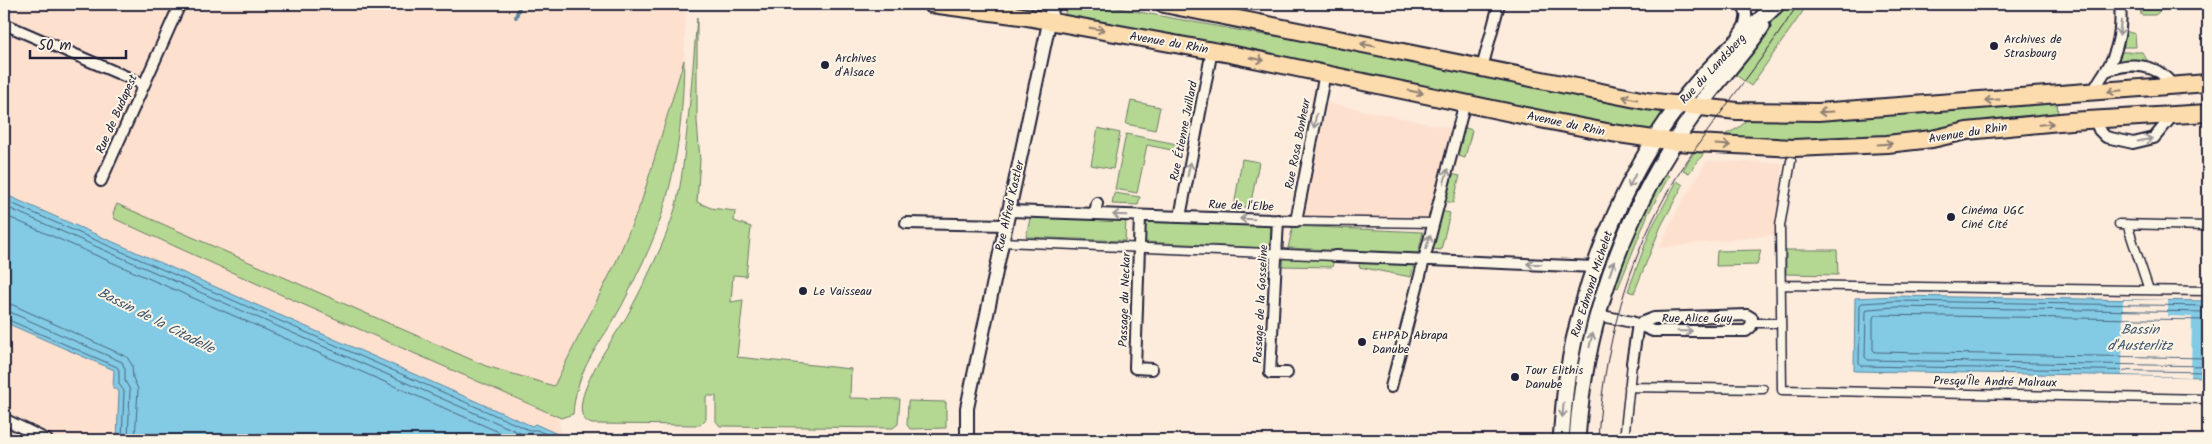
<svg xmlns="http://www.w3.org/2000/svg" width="2212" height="444" viewBox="0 0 2212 444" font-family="Kalam,sans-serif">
	<rect width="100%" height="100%" fill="#fdebdb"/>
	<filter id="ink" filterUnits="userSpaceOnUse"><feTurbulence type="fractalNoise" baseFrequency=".02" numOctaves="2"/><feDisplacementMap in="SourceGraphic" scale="10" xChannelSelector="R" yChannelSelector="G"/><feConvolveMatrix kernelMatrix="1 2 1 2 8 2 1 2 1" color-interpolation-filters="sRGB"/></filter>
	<g filter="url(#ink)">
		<path fill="#fee0cf" d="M4 4H686L684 60 641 203 616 262 551 392 562 436 521 440H4Z
			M1327 103 1454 129 1431 219 1303 216Z
			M1707 161 1782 163 1780 234 1659 248 1680 205Z"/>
		<path fill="#b4d792" stroke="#6b7c66" d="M1066 4H1096L1264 35 1305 38 1666 113 1655 131 1647 132 1069 19 1065 15Z
			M1785 4H1808L1751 86 1733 73Z
			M2140 4H2163L2164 8 2155 15H2141Z
			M697 17V121L700 160 697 202 711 208 735 211 734 221 751 227 746 276 733 275 731 302 743 300 737 357 851 369 850 398 900 399 898 424 893 428 720 426 716 421V396H706V419L700 425 592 424C557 413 618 332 627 316 643 286 666 241 675 209 682 183 684 156 687 130 691 93 694 55 697 17Z
			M2125 31 2135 34 2136 47H2121Z
			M2122 52H2142L2151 66 2131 61 2116 63Z
			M684 60C683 128 674 197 644 260 634 280 625 302 613 321 593 353 576 374 573 414L561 418 284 296 115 219 113 213 117 204 486 366 554 386 616 262 641 203Z
			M1131 101 1160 107 1155 130 1126 124Z
			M2057 101 2058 114 1979 121 1915 134 1885 137 1782 141 1718 139C1728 131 1743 130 1747 117Z
			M1463 127 1472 130 1465 158 1456 155Z
			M1098 128 1120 133 1113 169 1091 165Z
			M1126 134 1182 145 1181 152 1147 145 1137 193 1115 189Z
			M1695 151 1705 152 1689 173 1683 170Z
			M1242 159 1259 162 1250 207H1234Z
			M1649 164 1653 166 1603 279 1599 278 1625 210Z
			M1664 172 1669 176 1648 214 1618 288 1614 286 1640 215Z
			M1451 174 1460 176 1453 203 1444 201Z
			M1677 181 1683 185 1661 226 1634 293 1628 291 1651 229Z
			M1114 193 1140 197 1138 205 1112 204Z
			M1441 211 1450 213 1441 250 1431 249Z
			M1031 214 1126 219 1125 241 1026 237Z
			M1145 220 1271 225 1270 248 1143 242Z
			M1293 226 1423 232 1418 254 1288 248Z
			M1761 250 1757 265 1716 266 1717 251Z
			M1786 250H1837L1838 275 1786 274Z
			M1284 256 1334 257 1332 267 1283 266Z
			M1360 258 1415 261 1411 277 1359 267Z
			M1581 340H1585L1572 440H1568L1575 370Z
			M908 401 946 402V428L910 429 907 425Z"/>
		<path fill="#83cae4" stroke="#5c87a0" d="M4 194 532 426 535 424 562 436 711 440H117L119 391 113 388 114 370 4 322Z
			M1896 296 2208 301V377L1854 371 1855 298Z"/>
		<path fill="#fdebdb" d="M2123 300H2168V316L2192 317 2191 377 2122 375Z"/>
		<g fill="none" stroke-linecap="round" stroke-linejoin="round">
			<path stroke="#49657f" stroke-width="1" d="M4 200 529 430H537L559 440
				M4 206 527 436 544 440
				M4 215 517 440
				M4 304 13 305 127 357 132 365 133 378 138 389 135 440
				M2208 306 1896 301 1862 303 1860 305 1859 363 1861 366 2208 372
				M4 311 10 312 122 362 125 369V381L130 390 128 440
				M2208 312 1896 307 1868 309 1866 311 1865 357 1868 360 2208 366
				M4 318 117 367 119 370V384L124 391 122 440
				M2208 320 1876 315 1873 318V350L1875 352 2208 358"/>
			<path stroke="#5c87a0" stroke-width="4" d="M516 17 520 4"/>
			<g stroke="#22223b" stroke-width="11">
				<path id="pedestrian" d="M1791 161 1780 226 1782 390 2208 399
					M1296 221 1433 223
					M2119 224 2208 226
					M2127 224 2149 290
					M1002 242 1335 256
					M1781 285 2208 291
					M1752 323H1781
					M1629 387 1763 389
					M1624 440 1632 363"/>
			</g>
			<g stroke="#22223b" stroke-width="14">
				<path id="minor" d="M4 24 143 84
					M1739 34C1746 25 1750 13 1741 4
					M1482 68 1499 4
					M2106 71C2129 62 2158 63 2172 85
					M2093 93C2097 83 2101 78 2107 69 2119 49 2122 27 2120 4
					M2095 120 2099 130 2106 137 2133 143 2154 138 2174 114
					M101 181 180 4
					M1009 211 1296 221 1325 73
					M1095 214 1097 203
					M1140 216 1135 368 1152 369
					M1180 217 1212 50
					M1278 220 1270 373H1287
					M906 223 1006 225
					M1335 256 1595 267
					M1597 315 1632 322 1653 331H1746L1751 327 1752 318 1747 315 1654 318 1638 324
					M1632 363 1638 324
					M1391 387 1465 102
					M4 419 47 440"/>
			</g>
			<g stroke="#22223b" stroke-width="16">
				<path id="tertiary" d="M967 440V408L1053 4"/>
			</g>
			<g stroke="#22223b" stroke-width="19">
				<path id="secondary" d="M1561 440C1563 418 1564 395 1568 372 1582 283 1623 177 1679 105 1707 68 1743 36 1776 5
					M1577 440C1585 317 1625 209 1697 109 1717 80 1743 55 1762 26"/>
			</g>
			<g stroke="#22223b" stroke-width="20">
				<path id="primary" d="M931 4 1021 16 1230 54 1545 120 1612 133 1674 142 1794 148 1887 144 1932 139 1967 131 2070 121 2208 113
					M1164 4 1646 101 1737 111 1818 112 2208 83"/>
			</g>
			<use href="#pedestrian" stroke="#fcf5e5" stroke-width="8"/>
			<use href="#minor" stroke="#fcf5e5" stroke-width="10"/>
			<use href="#tertiary" stroke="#fcf5e5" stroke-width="12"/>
			<use href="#secondary" stroke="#fcf5e5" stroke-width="15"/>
			<use href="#primary" stroke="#fcdcac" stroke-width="16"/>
			<path stroke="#22223b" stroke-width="1" d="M1598 440C1603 350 1628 255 1676 178 1714 117 1761 64 1798 4"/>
		</g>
		<defs><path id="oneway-shaft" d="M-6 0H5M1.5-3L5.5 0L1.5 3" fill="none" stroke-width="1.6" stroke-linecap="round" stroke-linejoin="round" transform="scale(1.25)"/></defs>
		<g stroke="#9a9698">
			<use href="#oneway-shaft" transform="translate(2120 28) rotate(98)"/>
			<use href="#oneway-shaft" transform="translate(1315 121) rotate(101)"/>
			<use href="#oneway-shaft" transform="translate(2145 140) rotate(-12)"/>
			<use href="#oneway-shaft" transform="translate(1189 169) rotate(-79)"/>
			<use href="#oneway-shaft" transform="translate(1446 176) rotate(-75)"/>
			<use href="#oneway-shaft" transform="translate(1632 181) rotate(116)"/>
			<use href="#oneway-shaft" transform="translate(1120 215) rotate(-178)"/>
			<use href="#oneway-shaft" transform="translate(1247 219) rotate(-178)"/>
			<use href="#oneway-shaft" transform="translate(1428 242) rotate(-74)"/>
			<use href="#oneway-shaft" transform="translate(1534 264) rotate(-178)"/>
			<use href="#oneway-shaft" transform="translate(1612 268) rotate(-70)"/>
			<use href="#oneway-shaft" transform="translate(1685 331) rotate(-1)"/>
			<use href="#oneway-shaft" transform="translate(1591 340) rotate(-78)"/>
			<use href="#oneway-shaft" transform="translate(1563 410) rotate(95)"/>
		</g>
		<g stroke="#8f7f74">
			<use href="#oneway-shaft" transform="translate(1097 29) rotate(10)"/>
			<use href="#oneway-shaft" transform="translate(1368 45) rotate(-168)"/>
			<use href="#oneway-shaft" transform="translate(1257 59) rotate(11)"/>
			<use href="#oneway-shaft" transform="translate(2115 91) rotate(174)"/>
			<use href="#oneway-shaft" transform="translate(1416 92) rotate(12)"/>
			<use href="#oneway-shaft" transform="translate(1630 98) rotate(-169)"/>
			<use href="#oneway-shaft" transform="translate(1992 100) rotate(176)"/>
			<use href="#oneway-shaft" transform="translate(1826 112) rotate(177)"/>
			<use href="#oneway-shaft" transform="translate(2046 124) rotate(-5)"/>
			<use href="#oneway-shaft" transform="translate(1885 144) rotate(-4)"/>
			<use href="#oneway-shaft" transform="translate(1723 145) rotate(4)"/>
		</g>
	</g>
	<g fill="#22223b" stroke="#fcf5e5" stroke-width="2">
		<circle cx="1994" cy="46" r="5"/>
		<circle cx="825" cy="65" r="5"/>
		<circle cx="1951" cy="217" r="5"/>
		<circle cx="803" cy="291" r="5"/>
		<circle cx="1362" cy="342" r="5"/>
		<circle cx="1515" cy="377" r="5"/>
	</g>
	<g text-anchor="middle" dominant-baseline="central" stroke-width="4" stroke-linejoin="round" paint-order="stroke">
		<g font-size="12" fill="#22223b" stroke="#fcf5e5" text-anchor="start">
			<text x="2004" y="39">Archives de<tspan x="2004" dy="14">Strasbourg</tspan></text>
			<text x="835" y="58">Archives<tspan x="835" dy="14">d'Alsace</tspan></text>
			<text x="1961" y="210">Cinéma UGC<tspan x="1961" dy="14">Ciné Cité</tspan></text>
			<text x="813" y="291">Le Vaisseau</text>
			<text x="1372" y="335">EHPAD Abrapa<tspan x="1372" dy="14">Danube</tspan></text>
			<text x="1525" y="370">Tour Elithis<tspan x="1525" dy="14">Danube</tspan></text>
		</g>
		<g font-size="12" fill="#22223b" stroke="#fcf5e5">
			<text transform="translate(1169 43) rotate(10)">Avenue du Rhin</text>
			<text transform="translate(1713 69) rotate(-47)">Rue du Landsberg</text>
			<text transform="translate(117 114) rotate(-66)">Rue de Budapest</text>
			<text transform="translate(1566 124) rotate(12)">Avenue du Rhin</text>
			<text transform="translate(1184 131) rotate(-79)">Rue Étienne Juillard</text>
			<text transform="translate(1968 133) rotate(-9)">Avenue du Rhin</text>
			<text transform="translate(1298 144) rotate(-79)">Rue Rosa Bonheur</text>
			<text transform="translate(1010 206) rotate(-77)">Rue Alfred Kastler</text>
			<text transform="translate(1241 206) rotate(2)">Rue de l'Elbe</text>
			<text transform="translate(1592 284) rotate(-72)">Rue Edmond Michelet</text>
			<text transform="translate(1125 300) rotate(-88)">Passage du Neckar</text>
			<text transform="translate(1261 304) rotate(-87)">Passage de la Gosseline</text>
			<text x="1697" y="318">Rue Alice Guy</text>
			<text transform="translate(1995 382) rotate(1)">Presqu'Île André Malraux</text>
		</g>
		<g font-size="14" font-style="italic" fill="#3f546e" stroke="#fcf5e5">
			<text transform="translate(156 321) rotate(27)">Bassin de la Citadelle</text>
			<text x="2140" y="330">Bassin<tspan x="2140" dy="16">d'Austerlitz</tspan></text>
		</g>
	</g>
	<rect width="2212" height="444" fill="none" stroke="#fcf5e5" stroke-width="20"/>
	<rect x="10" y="10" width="2192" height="424" fill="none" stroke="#22223b" stroke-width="2" filter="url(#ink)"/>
	<path d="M30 50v8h96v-8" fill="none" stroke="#22223b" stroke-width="2.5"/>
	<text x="38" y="50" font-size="15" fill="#22223b" stroke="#fcf5e5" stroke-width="4" paint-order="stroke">50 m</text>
</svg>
